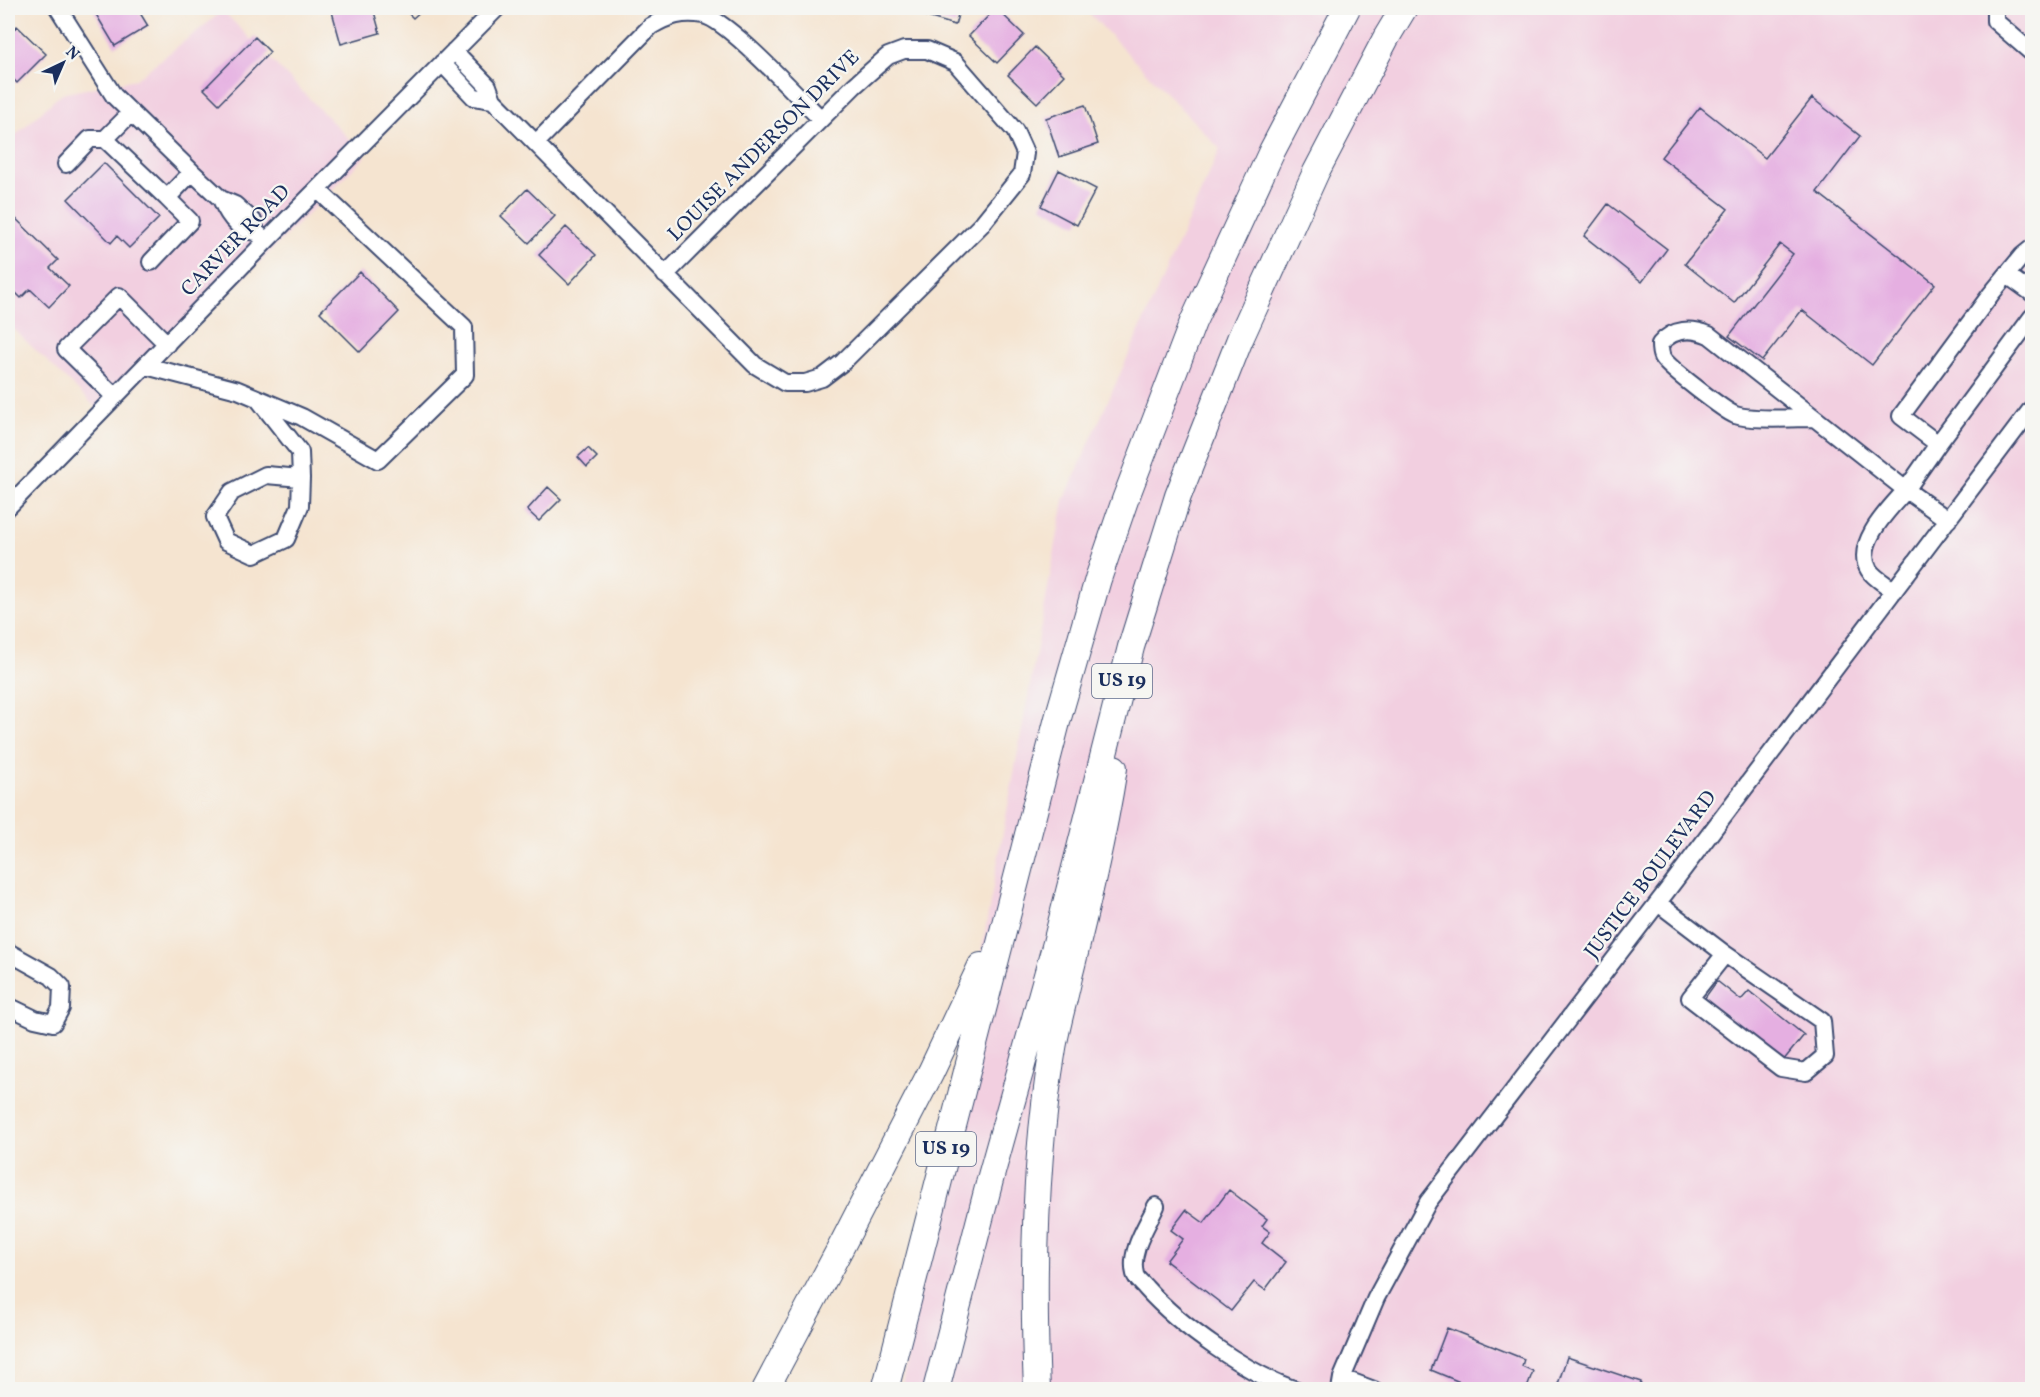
<svg xmlns="http://www.w3.org/2000/svg" width="2040" height="1397" viewBox="0 0 2040 1397" font-family="Vollkorn,serif">
	<rect width="100%" height="100%" fill="#f6f6f2"/>
	<filter id="ink" filterUnits="userSpaceOnUse"><feTurbulence type="fractalNoise" baseFrequency=".0167" numOctaves="2"/><feDisplacementMap in="SourceGraphic" scale="12" xChannelSelector="R" yChannelSelector="G"/><feConvolveMatrix kernelMatrix="1 2 1 2 8 2 1 2 1" color-interpolation-filters="sRGB"/></filter>
	<filter id="wash" filterUnits="userSpaceOnUse"><feTurbulence type="fractalNoise" baseFrequency=".008" numOctaves="4" result="noise"/><feDisplacementMap in="SourceGraphic" scale="24" xChannelSelector="R" yChannelSelector="G"/><feGaussianBlur stdDeviation="1.35" result="paint"/><feColorMatrix in="noise" values="0 0 0 0 0 0 0 0 0 0 0 0 0 0 0 0 0 1.4 0 .05"/><feComposite in="paint" operator="in"/></filter>
	<g filter="url(#wash)">
		<rect width="100%" height="100%" fill="#f5e4d0"/>
		<path fill="#f2cfe0" d="M1084 8H2032V1389L901 1390 1064 500 1220 149Z
			M223 11 366 156 105 416 8 324V142L61 94 136 79Z"/>
		<g id="blocks">
			<path fill="#e5afe1" d="M99 8H137L148 26 115 46 94 11Z
				M331 8H373L380 33 341 44Z
				M403 8H424L413 18Z
				M918 8H960L955 25 917 14Z
				M996 8 1024 35 997 63 969 36Z
				M17 26 46 54 17 83 8 74V36Z
				M255 37 270 52 219 104 204 89Z
				M1035 47 1064 75 1037 103 1008 75Z
				M1812 98 1860 136 1817 192 1935 284 1872 365 1802 310 1762 361 1729 336 1793 254 1780 244 1734 303 1685 264 1728 209 1661 157 1700 107 1765 158Z
				M1085 105 1098 144 1059 157 1046 118Z
				M104 163 159 218 129 248 117 236 111 243 68 199Z
				M1059 170 1096 189 1077 225 1041 206Z
				M527 189 555 216 529 243 501 216Z
				M1608 204 1667 249 1642 282 1584 236Z
				M8 211 58 260 50 268 69 286 49 307 30 289 21 298 8 285Z
				M566 227 596 255 569 284 539 255Z
				M360 272 399 312 360 352 320 312Z
				M8 371H11L9 409H8Z
				M588 448 597 457 587 467 578 457Z
				M548 487 561 499 539 521 527 510Z
				M1717 981 1741 1000 1749 991 1804 1035 1783 1061 1704 999Z
				M1229 1190 1267 1219 1262 1226 1270 1232 1262 1243 1286 1262 1265 1290 1254 1282 1231 1311 1166 1261 1183 1239 1171 1230 1186 1210 1204 1223Z
				M1447 1328 1524 1359 1522 1366 1533 1371 1526 1390H1479L1431 1370Z
				M1567 1357 1641 1382 1639 1390H1556Z"/>
		</g>
	</g>
	<g filter="url(#ink)">
		<use href="#blocks" fill-opacity="0" stroke="#3c4a6f" stroke-width="1.5"/>
		<g fill="none" stroke-linecap="round" stroke-linejoin="round">
			<g stroke="#3c4a6f" stroke-width="20">
				<path id="minor" d="M58 8 114 96 192 172 221 199 235 205 253 221 256 232 266 241
					M1995 8V21L2032 53
					M454 51 488 86 493 100
					M442 63 474 97 493 100 755 365 785 383H805L822 378 843 362 981 225 1022 174 1025 153 1015 131 955 62 927 50H904L888 56 854 86 665 275
					M105 139 167 198
					M536 143 651 26C668 16 683 11 703 15 728 20 799 98 821 119
					M66 164 90 139H105L131 113
					M221 199C228 216 238 231 256 232
					M151 262 190 221 167 198 192 172
					M2007 275 2032 293
					M146 366 238 390 302 417 378 460 465 375 464 327 318 190
					M115 397 66 349 119 296 167 344
					M259 400 300 452 301 478 266 475 232 492 215 517 226 541 254 554 286 539 300 506 301 478
					M1814 418C1793 418 1754 421 1735 415 1725 411 1667 367 1662 357 1660 353 1660 349 1660 344 1673 328 1692 328 1709 335L1906 490C1890 508 1853 544 1869 570 1874 578 1887 585 1894 591
					M1938 444 2032 317
					M8 507 266 241 497 8
					M1948 520 1906 490 1938 444 1901 416 1991 294 2022 256 2032 248
					M1658 903 1725 954 1690 998 1781 1068 1806 1072 1825 1056 1822 1021 1725 954
					M8 952 51 976 62 987 61 1008 53 1023 35 1019 8 1006
					M1156 1206C1147 1226 1129 1251 1135 1274 1136 1279 1143 1284 1146 1288 1179 1325 1250 1376 1297 1390
					M1342 1378 1374 1390
					M1340 1390 1342 1378 1376 1298 1428 1202 1666 892 2032 408"/>
			</g>
			<g stroke="#3c4a6f" stroke-width="28">
				<path id="highway" d="M765 1390 842 1245 931 1072 981 966
					M885 1390 1058 718 1098 579 1125 500 1193 322 1272 151 1347 8
					M936 1390 991 1176 1056 943 1131 647 1178 496 1240 339 1316 172 1386 38 1404 8
					M1037 1390C1032 1275 1034 1161 1053 1048 1057 1024 1064 1001 1069 977 1086 908 1103 838 1114 768"/>
			</g>
			<use href="#minor" stroke="#fff" stroke-width="16"/>
			<use href="#highway" stroke="#fff" stroke-width="26"/>
		</g>
	</g>
	<g text-anchor="middle" dominant-baseline="central" stroke-width="4.5" stroke-linejoin="round" paint-order="stroke">
		<g fill="#f6f6f2" stroke="#5d6b8a" stroke-width="1.5">
			<rect x="1092" y="664" width="60" height="34" rx="4.5"/>
			<rect x="916" y="1132" width="60" height="34" rx="4.5"/>
		</g>
		<g font-size="20" font-weight="bold" fill="#1b2f5e">
			<text x="1122" y="681">US 19</text>
			<text x="946" y="1149">US 19</text>
		</g>
		<g font-size="21" fill="#1b2f5e" stroke="#f6f6f2">
			<text transform="translate(764 146) rotate(-45)">LOUISE ANDERSON DRIVE</text>
			<text transform="translate(236 241) rotate(-46)">CARVER ROAD</text>
			<text transform="translate(1651 875) rotate(-53)">JUSTICE BOULEVARD</text>
		</g>
	</g>
	<rect width="2040" height="1397" fill="none" stroke="#f6f6f2" stroke-width="30"/>
	<g transform="translate(63 63) rotate(44)" stroke="#f6f6f2" stroke-width="4.5" paint-order="stroke">
	<path d="M0-4.5L10 22L0 15L-10 22Z" fill="#1b2f5e"/>
	<text y="-9" font-size="16" font-weight="bold" text-anchor="middle" fill="#1b2f5e">N</text>
	</g>
</svg>
